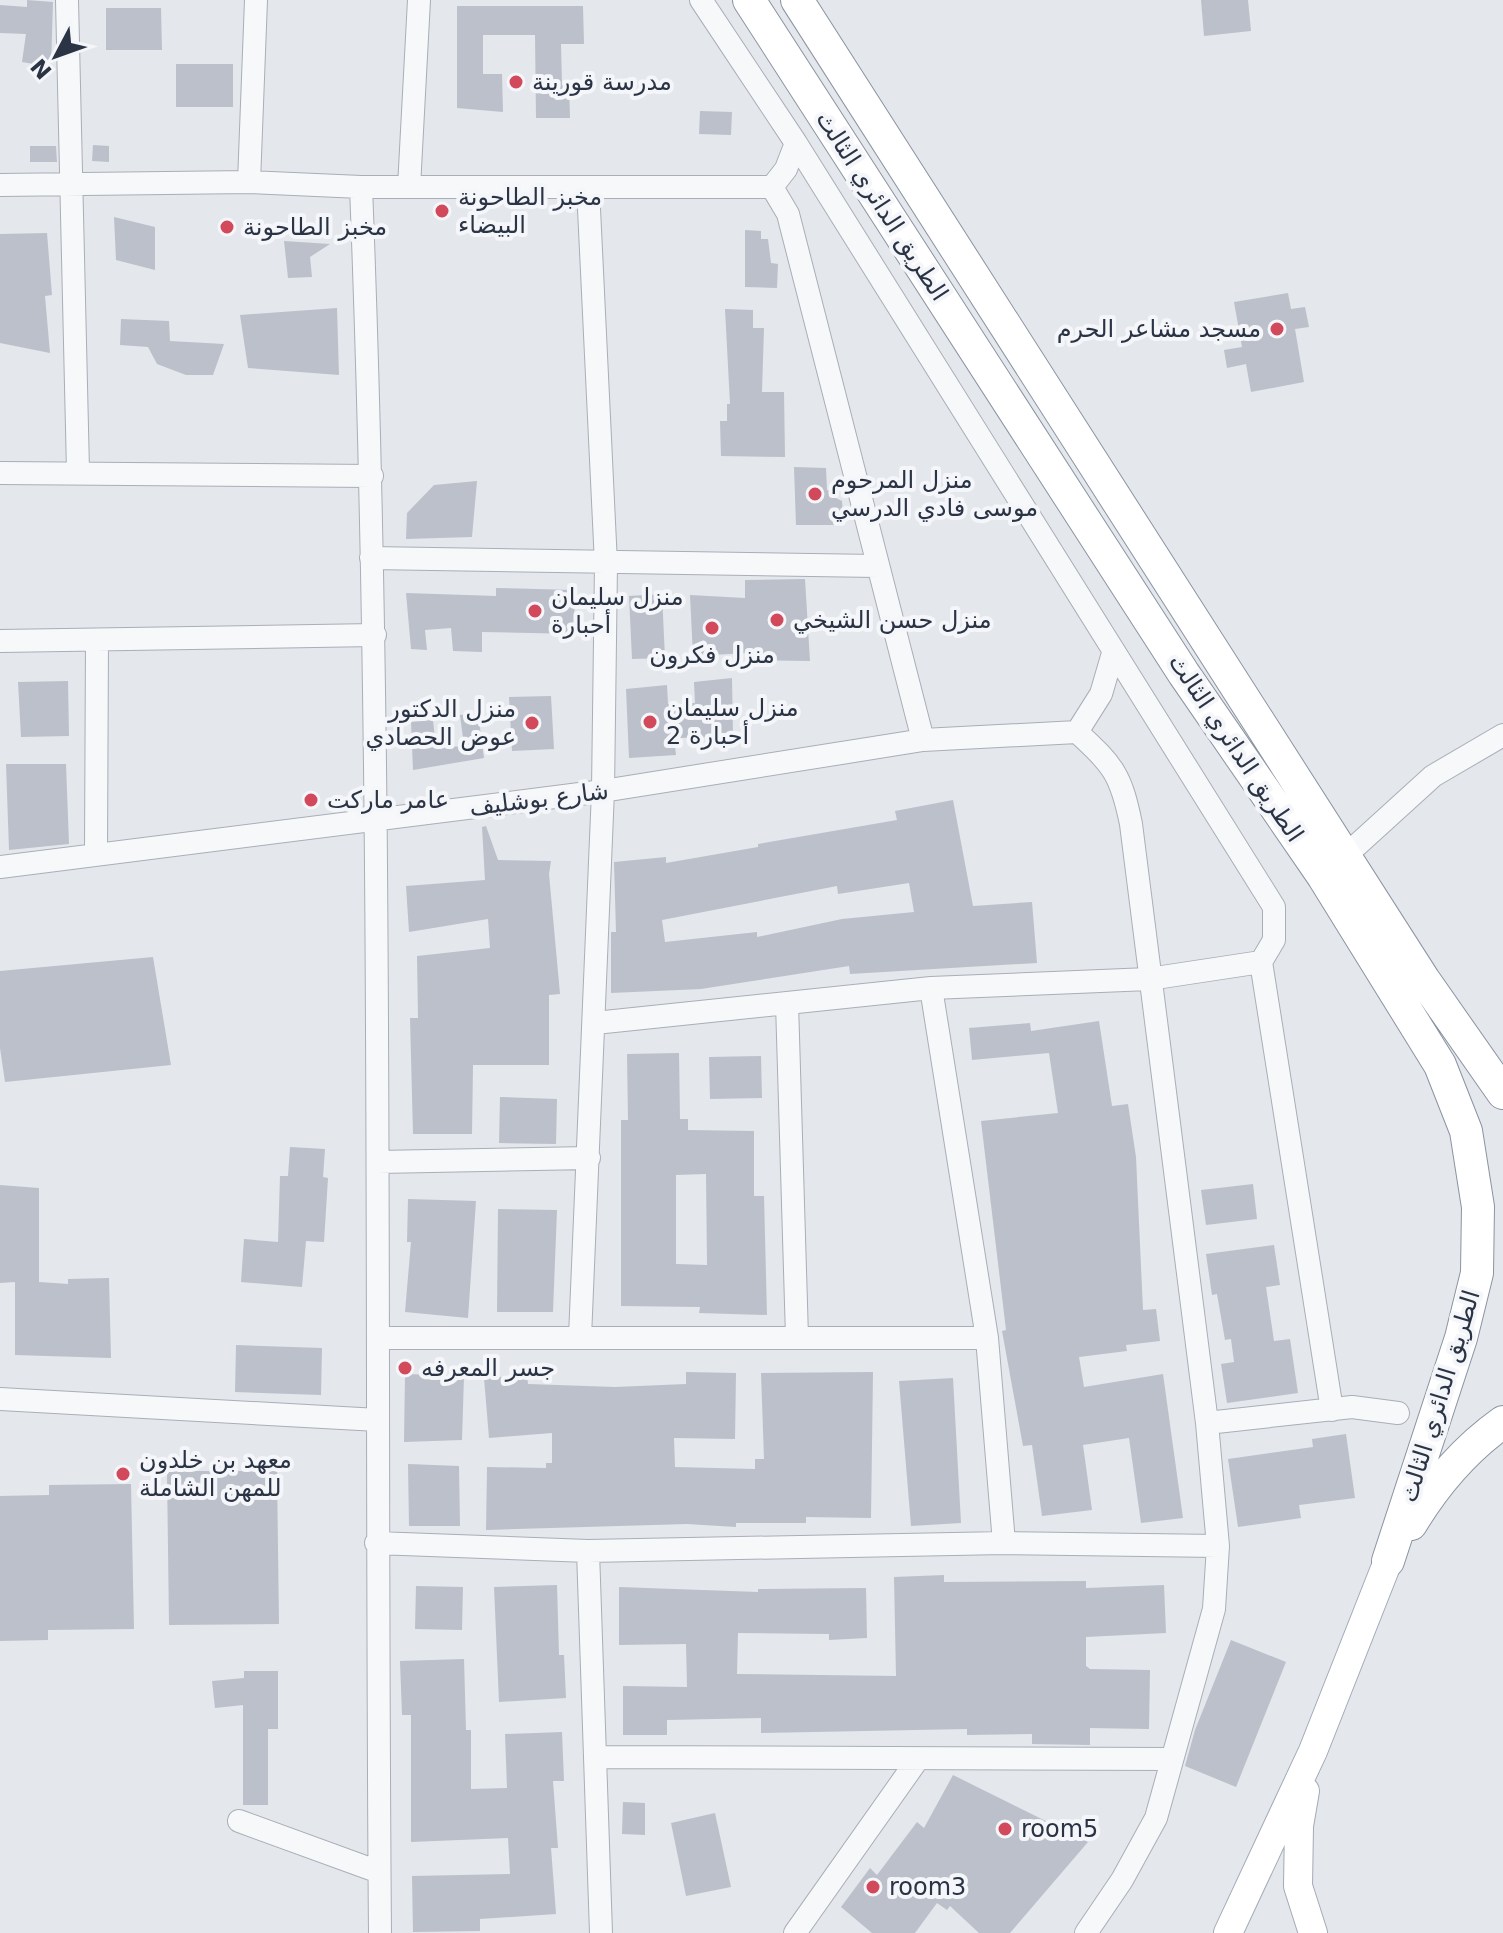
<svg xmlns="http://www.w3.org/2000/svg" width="1503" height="1933" viewBox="0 0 1503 1933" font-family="'DejaVu Sans',Vazirmatn,sans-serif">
	<rect width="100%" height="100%" fill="#e4e7ec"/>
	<path fill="#bbc0ca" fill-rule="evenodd" d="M27 0 53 2 51 67 22 62 26 34 0 33V5L27 7Z
		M1201 0H1248L1251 31 1204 36Z
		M457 6H583L584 44H561L562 84H569L570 118H536L535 35H483V74H502L503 112 457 108Z
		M106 8H161L162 50H106Z
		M176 64H233V107H176Z
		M700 111 732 112 731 135 699 134Z
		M93 145 109 146V162L92 161Z
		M30 146H56L57 162H30Z
		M114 217 155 227V270L116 260Z
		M745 230 761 231V239H768L771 263 778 264 777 288 745 287Z
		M47 233 52 295 45 296 50 353 0 343V234Z
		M284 241 330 244 310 257 312 277 288 278Z
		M1288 293 1291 309 1305 307 1309 327 1295 329 1304 382 1251 392 1246 364 1227 368 1224 350 1242 347 1234 302Z
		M337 308 339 375 248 368 240 315Z
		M725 309 753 310V328H764L762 392H784L785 457 721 456 720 421H727V404H730Z
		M121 319 169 321 170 341 224 344 213 375H186L157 364 148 347 120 345Z
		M794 467 826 468 827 490 835 491 836 498 842 501 844 525H796Z
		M477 481 472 537 406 539 407 513 434 485Z
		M805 579 810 661 749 660 748 653 693 656 690 595 745 598V580Z
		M496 588 574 590 575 634 482 632V652L453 651 451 628 425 630 427 650 411 649 406 593 496 596Z
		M662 594 665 658 632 659 629 596Z
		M732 678 733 737 674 738 676 755 629 758 626 689 667 685 668 704 695 703 694 682Z
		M68 681 69 736 21 737 18 682Z
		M551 696 554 749 512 751 509 697Z
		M478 713 484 758 413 770 411 722 433 720 436 748 464 746 460 715Z
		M6 764H66L69 844 9 850Z
		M953 800 973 906 1032 902 1037 963 850 974 849 966 701 989 611 993V932H616L614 862 666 857V863L758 847V844L897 820 895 811ZM909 883 914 912 842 919 757 937V932L665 942 662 920 837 886 838 894Z
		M486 826 498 860 551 861 549 874 560 994 549 995V1065H473L472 1134H413L410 1018H418L417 956 490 948 488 919 409 932 406 886 485 880 482 827Z
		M153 957 171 1065 5 1082 0 1048V971Z
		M1099 1021 1112 1106 1128 1104 1136 1157 1143 1310 1156 1309 1160 1341 1126 1345 1127 1351 1079 1357 1084 1387 1163 1374 1183 1518 1141 1523 1129 1438 1083 1445 1092 1510 1042 1516 1032 1445 1023 1446 1002 1331 1006 1330 981 1121 1058 1113 1049 1053 972 1060 969 1028 1030 1023 1031 1031Z
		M679 1053 680 1119H688V1130L754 1131V1196H764L767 1315 699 1313 700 1307 621 1306V1120H628L627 1054ZM706 1174 707 1265 676 1264V1175Z
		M761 1056 762 1098 710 1099 709 1057Z
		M500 1097 557 1099 556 1144 499 1143Z
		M290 1147 325 1149 323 1177 328 1178 324 1242 306 1241 302 1287 241 1282 244 1239 278 1242 280 1176H288Z
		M1253 1184 1257 1219 1206 1225 1201 1190Z
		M0 1185 39 1188V1282L68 1284V1279L109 1278 111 1358 15 1355V1282L0 1283Z
		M408 1199 476 1201 468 1318 405 1312 411 1242H407Z
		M498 1209 557 1210 553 1312H497Z
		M1274 1245 1280 1285 1266 1287 1274 1341 1290 1339 1298 1393 1227 1403 1221 1364 1234 1362 1231 1339 1225 1340 1217 1294 1212 1295 1206 1254Z
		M236 1345 322 1348 321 1395 235 1392Z
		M686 1372 736 1373 735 1439 674 1438 675 1467 755 1469V1459H764L761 1373 873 1372 871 1518 806 1517V1523H736V1527L687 1524 486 1530 487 1467 546 1468V1463H552V1433L489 1438 484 1378 527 1375 528 1384 615 1387 686 1384Z
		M405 1374 464 1376 462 1440 404 1442Z
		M953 1378 961 1523 911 1526 899 1381Z
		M1346 1434 1355 1498 1299 1505 1301 1518 1238 1527 1228 1459 1313 1447 1312 1439Z
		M408 1464 459 1466 460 1526H409Z
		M167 1471H277L279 1624 169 1625Z
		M131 1484 134 1629 48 1630V1640L0 1641V1496L49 1495V1485Z
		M944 1575V1582L1086 1581V1588L1164 1585 1166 1633 1086 1637V1666L1090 1669 1150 1670 1149 1729 1090 1728V1745L1032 1744V1734L967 1735V1729L761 1733V1718L667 1720V1735H623V1686L687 1687 686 1644 619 1645V1587L758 1592V1589L866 1588 867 1638 829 1640V1634L738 1633 737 1674 896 1676 894 1577Z
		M557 1585 559 1655H564L566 1698 499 1702 494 1587Z
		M416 1586 463 1587 462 1630 415 1629Z
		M1231 1640 1286 1662 1236 1787 1185 1766 1195 1730Z
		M464 1659 466 1730H471V1789L507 1788 505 1734 562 1732 564 1781H553L558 1848H551L556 1914 480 1919V1931L413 1932 412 1876 510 1874 508 1838 411 1842V1715H402L400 1661Z
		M244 1671H278V1729H268V1805H243V1705L215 1708 212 1681 244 1678Z
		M953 1775 1088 1842 1010 1933H979L950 1906 947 1910 937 1903 915 1933H872L841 1907 870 1868 877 1875 917 1822 924 1828Z
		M623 1802 645 1803V1835L622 1834Z
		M715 1813 731 1887 686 1896 671 1823Z"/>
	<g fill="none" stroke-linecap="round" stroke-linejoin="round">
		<g stroke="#a9aeb7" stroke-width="24">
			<path id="minor" d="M67 0 78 471
				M249 182 256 0
				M0 185 249 182 361 187H772L788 214 923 740
				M361 187C384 769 375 1351 380 1933
				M409 187 419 0
				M772 187 786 169 796 143
				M0 473 372 476
				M371 558 877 566
				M0 641 375 635
				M1077 732C1114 766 1121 775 1131 824L1207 1423 1218 1546 1214 1609 1156 1818 1122 1880 1086 1933
				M1077 732 1101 694 1113 653
				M96 853 97 640
				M1334 866 1433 776 1503 735
				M0 867 603 791 923 740 1077 732
				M1261 962 1332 1410
				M931 988 987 1338 1004 1543
				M787 1003 797 1337
				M595 1023 931 988 1149 979 1261 962 1274 940V907L796 143 701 0
				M378 1162 589 1158
				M580 1337 603 791 606 564 588 188
				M378 1338H987
				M0 1399 378 1420
				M1207 1423 1352 1407 1398 1413
				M376 1543 588 1551 1004 1543 1218 1546
				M588 1551 601 1933
				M597 1757 1171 1759
				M239 1821 379 1872
				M795 1933 918 1759"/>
		</g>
		<g stroke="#a3abb8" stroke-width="30">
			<path id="major" d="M1305 1791 1299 1826 1298 1886 1313 1933
				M1228 1933 1313 1751 1388 1561"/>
		</g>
		<g stroke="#8b94a3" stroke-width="34">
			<path id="highway" d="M749 0 1184 674 1323 876 1440 1065 1466 1131 1478 1207 1477 1273 1461 1338 1388 1561
				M797 0 1424 980 1503 1093
				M1411 1524C1435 1484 1465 1449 1503 1422"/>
		</g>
		<use href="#minor" stroke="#f7f8fa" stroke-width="22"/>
		<use href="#major" stroke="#fff" stroke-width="28"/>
		<use href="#highway" stroke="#fff" stroke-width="32"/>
	</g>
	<g fill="#d1495b" stroke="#f4f6f9" stroke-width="3">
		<circle cx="516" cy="82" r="8"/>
		<circle cx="442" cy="211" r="8"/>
		<circle cx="227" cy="227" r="8"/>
		<circle cx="1277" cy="329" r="8"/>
		<circle cx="815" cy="494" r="8"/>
		<circle cx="535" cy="611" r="8"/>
		<circle cx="777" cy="620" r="8"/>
		<circle cx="712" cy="628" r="8"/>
		<circle cx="650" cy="722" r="8"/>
		<circle cx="532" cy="723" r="8"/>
		<circle cx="311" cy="800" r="8"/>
		<circle cx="405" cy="1368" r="8"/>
		<circle cx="123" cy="1474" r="8"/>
		<circle cx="1005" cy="1829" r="8"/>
		<circle cx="873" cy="1887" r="8"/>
	</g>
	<g text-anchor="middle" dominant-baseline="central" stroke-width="8" stroke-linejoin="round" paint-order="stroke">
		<g font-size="24" fill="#2b3445" stroke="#f4f6f9" text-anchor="start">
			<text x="532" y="82">مدرسة قورينة</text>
			<text x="458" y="197">مخبز الطاحونة<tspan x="458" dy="28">البيضاء</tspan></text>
			<text x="243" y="227">مخبز الطاحونة</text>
			<text x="1261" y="329" text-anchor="end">مسجد مشاعر الحرم</text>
			<text x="831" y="480">منزل المرحوم<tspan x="831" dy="28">موسى فادي الدرسي</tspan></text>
			<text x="551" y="597">منزل سليمان<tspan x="551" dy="28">أحبارة</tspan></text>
			<text x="793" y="620">منزل حسن الشيخي</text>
			<text x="712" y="655" text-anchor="middle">منزل فكرون</text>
			<text x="666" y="708">منزل سليمان<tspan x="666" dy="28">أحبارة 2</tspan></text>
			<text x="516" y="709" text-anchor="end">منزل الدكتور<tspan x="516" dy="28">عوض الحصادي</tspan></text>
			<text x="327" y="800">عامر ماركت</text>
			<text x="421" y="1368">جسر المعرفه</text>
			<text x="139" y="1460">معهد بن خلدون<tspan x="139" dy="28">للمهن الشاملة</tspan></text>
			<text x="1021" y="1829">room5</text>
			<text x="889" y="1887">room3</text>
		</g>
		<g font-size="24" fill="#2b3445" stroke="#f4f6f9">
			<text transform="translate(882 206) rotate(57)">الطريق الدائري الثالث</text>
			<text transform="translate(1236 748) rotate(56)">الطريق الدائري الثالث</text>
			<text transform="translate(539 799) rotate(-7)">شارع بوشليف</text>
			<text transform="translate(1440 1396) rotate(-73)">الطريق الدائري الثالث</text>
		</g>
	</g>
	<g transform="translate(56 56) rotate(229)" stroke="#f4f6f9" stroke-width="6" paint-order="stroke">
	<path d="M0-6L14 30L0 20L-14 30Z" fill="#2b3445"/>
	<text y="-12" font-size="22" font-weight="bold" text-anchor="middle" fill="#2b3445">N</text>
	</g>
</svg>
